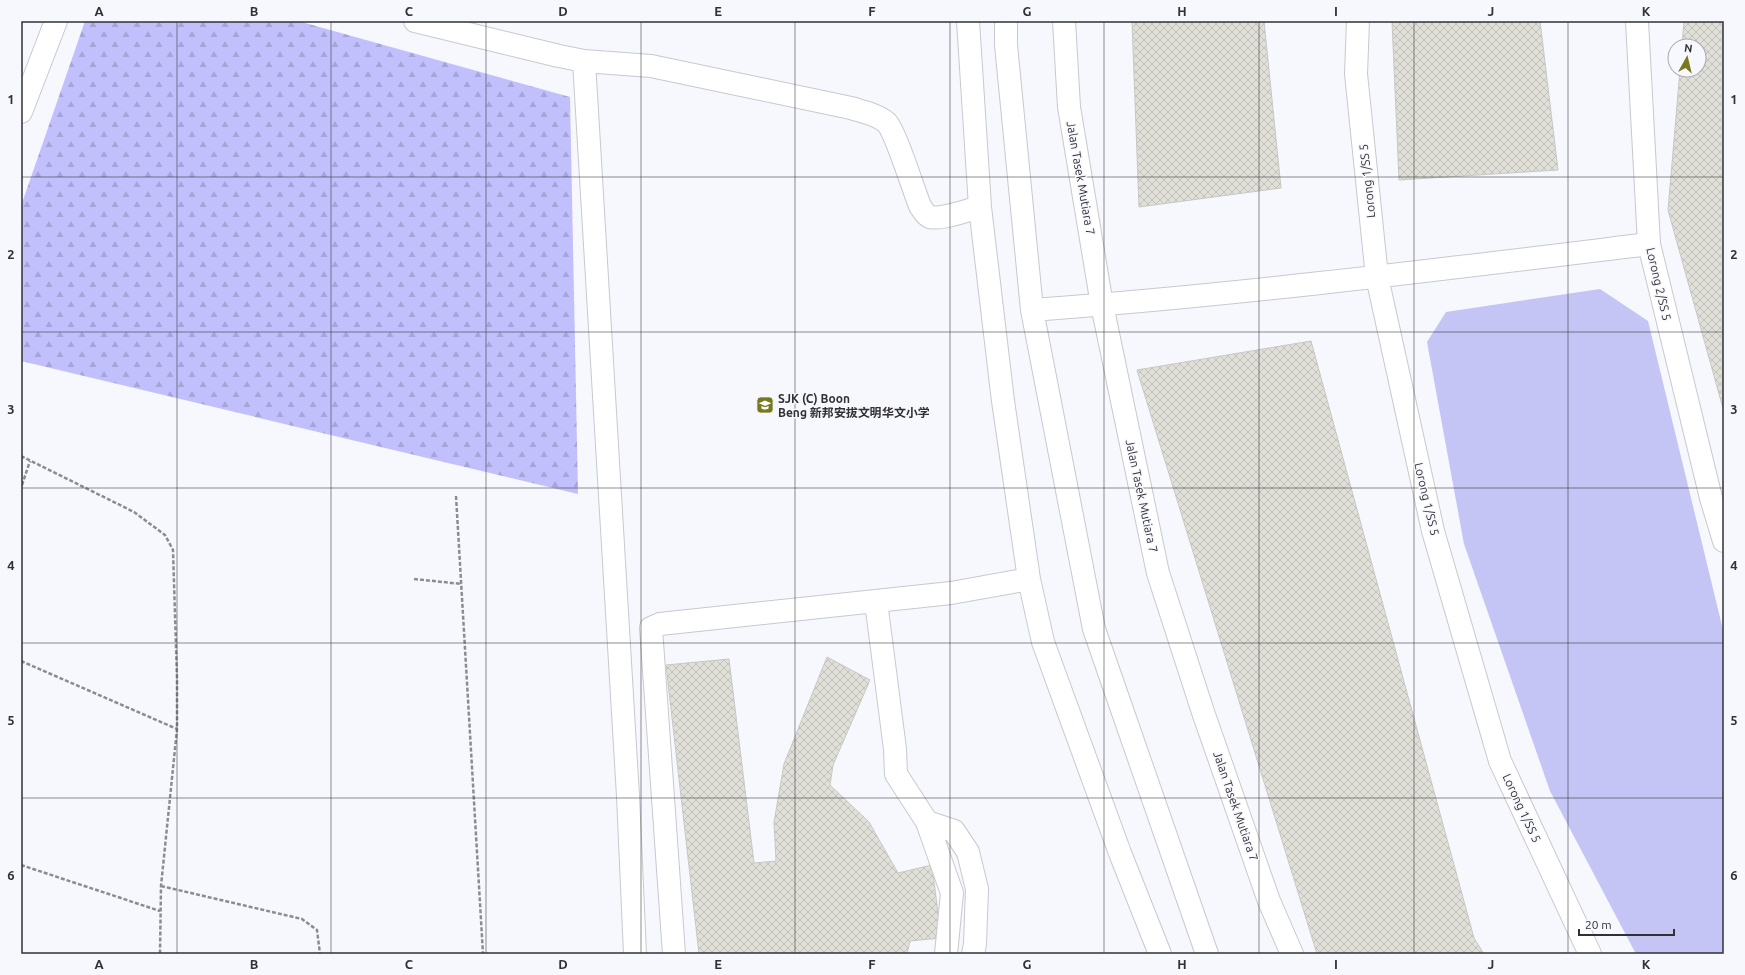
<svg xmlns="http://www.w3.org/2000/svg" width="1745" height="975" viewBox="0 0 1745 975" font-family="Ubuntu,'Noto Sans SC',sans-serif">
	<defs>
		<pattern id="forest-firs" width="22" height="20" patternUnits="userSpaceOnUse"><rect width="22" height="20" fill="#c1c0fd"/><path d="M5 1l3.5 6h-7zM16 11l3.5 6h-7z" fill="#a6a5d9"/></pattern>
		<pattern id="building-cross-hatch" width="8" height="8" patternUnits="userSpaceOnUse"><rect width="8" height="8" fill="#e0e0d9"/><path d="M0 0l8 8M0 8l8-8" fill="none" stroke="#c1c1bb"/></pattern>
	</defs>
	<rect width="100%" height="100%" fill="#f7f7fe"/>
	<path fill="url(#forest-firs)" d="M85 21H298L570 97 578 494 21 361V206Z"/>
	<path fill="#c4c4f5" d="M1600 289 1648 321 1724 634V954H1636L1550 791 1464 544 1427 342 1446 312Z"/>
	<path fill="url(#building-cross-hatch)" stroke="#c8c8c2" d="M1132 21H1264L1281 188 1139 207Z
		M1392 21H1540L1558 170 1399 180Z
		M1684 21H1724V412L1668 210 1680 70H1699V46H1682Z
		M1311 341 1474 938 1484 954H1317L1137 370Z
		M827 657 870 680 833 765 830 785 869 822 898 873 932 865 941 938 910 941 907 954H699L666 665 729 659 754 863 776 861 774 822 784 764Z"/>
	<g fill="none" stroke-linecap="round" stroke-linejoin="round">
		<g stroke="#c8c9cf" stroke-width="24">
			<path id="minor" d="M415 21 559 56 584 61 628 796 635 954
				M968 21 980 207 1003 401 1029 579 1043 642 1120 853 1160 954
				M1006 21V45L1032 310 1094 629 1207 954
				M1064 21 1069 107 1102 305 1158 573 1203 712 1269 901 1292 954
				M1358 21 1356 74 1377 277 1433 531 1500 761 1590 954
				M1637 21 1649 244 1711 498 1724 541
				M584 61 651 66 851 108C863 112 876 114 886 122 895 130 914 191 920 206 923 210 925 215 930 217 942 220 968 210 980 207
				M21 112 56 21
				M1032 310C1238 295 1444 269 1649 244
				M876 602 895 749 896 774 927 822 952 893 946 954
				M927 822 954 831 968 852 977 889 975 944 973 954
				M674 954 651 628 660 624 951 593 1029 579"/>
		</g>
		<path stroke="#8c8c90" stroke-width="2.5" stroke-dasharray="4 2" stroke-linecap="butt" d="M21 456 134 512 165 535 173 550 177 679V729L161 886 160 954
			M22 485 30 461
			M456 496 483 954
			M414 579 462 584
			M21 661 177 729
			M21 865 160 911
			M161 886 302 919 317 930 320 954"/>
		<use href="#minor" stroke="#fff" stroke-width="22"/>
	</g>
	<path fill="none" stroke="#313134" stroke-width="1" stroke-opacity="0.55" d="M177 21V954M331 21V954M486 21V954M641 21V954M795 21V954M950 21V954M1104 21V954M1259 21V954M1414 21V954M1568 21V954M21 177H1724M21 332H1724M21 488H1724M21 643H1724M21 798H1724"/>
	<defs>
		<g id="school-square" transform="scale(0.9)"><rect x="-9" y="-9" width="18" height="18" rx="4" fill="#777920" stroke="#f7f7fe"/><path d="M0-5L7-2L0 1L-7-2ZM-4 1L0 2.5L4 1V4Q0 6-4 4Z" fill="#fff"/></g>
	</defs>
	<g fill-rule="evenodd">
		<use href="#school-square" x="765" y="405"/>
	</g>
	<g text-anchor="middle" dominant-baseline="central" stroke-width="3" stroke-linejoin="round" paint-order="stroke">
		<g font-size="12" fill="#313134" stroke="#f7f7fe">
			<text transform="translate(1081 178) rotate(80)">Jalan Tasek Mutiara 7</text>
			<text transform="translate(1367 181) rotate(-96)">Lorong 1/SS 5</text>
			<text transform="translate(1659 284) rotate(77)">Lorong 2/SS 5</text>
			<text transform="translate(1142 496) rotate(78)">Jalan Tasek Mutiara 7</text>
			<text transform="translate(1427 499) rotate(77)">Lorong 1/SS 5</text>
			<text transform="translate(1236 806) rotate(71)">Jalan Tasek Mutiara 7</text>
			<text transform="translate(1522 808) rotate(65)">Lorong 1/SS 5</text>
		</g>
		<g font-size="12" font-weight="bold" fill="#313134" stroke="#f7f7fe" text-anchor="start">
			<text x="778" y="398">SJK (C) Boon<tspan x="778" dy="14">Beng 新邦安拔文明华文小学</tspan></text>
		</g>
	</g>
	<rect width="1745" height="975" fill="none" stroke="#f7f7fe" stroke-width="44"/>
	<g transform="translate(1687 58) rotate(8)"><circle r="19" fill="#f7f7fe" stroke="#a8a8ad"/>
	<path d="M0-3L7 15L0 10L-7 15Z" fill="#777920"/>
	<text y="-6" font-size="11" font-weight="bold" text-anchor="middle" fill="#313134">N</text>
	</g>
	<path d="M1579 929v6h95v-6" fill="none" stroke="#313134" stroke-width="2"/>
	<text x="1585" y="929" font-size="12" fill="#313134" stroke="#f7f7fe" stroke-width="3" paint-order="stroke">20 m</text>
	<rect x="22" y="22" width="1701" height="931" fill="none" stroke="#313134" stroke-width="1.5"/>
	<g font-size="13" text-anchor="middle" font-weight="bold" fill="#313134">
		<text x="99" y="16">A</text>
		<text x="254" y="16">B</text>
		<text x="409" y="16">C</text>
		<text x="563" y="16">D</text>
		<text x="718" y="16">E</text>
		<text x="872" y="16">F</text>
		<text x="1027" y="16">G</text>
		<text x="1182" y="16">H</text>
		<text x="1336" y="16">I</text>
		<text x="1491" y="16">J</text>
		<text x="1646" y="16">K</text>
		<text x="11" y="104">1</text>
		<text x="1734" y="104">1</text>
		<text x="11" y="259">2</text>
		<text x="1734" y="259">2</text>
		<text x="11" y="414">3</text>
		<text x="1734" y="414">3</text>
		<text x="11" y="570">4</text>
		<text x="1734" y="570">4</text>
		<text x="11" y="725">5</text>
		<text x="1734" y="725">5</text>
		<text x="11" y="880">6</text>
		<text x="1734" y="880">6</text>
		<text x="99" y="969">A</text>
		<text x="254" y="969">B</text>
		<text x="409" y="969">C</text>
		<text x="563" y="969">D</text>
		<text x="718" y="969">E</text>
		<text x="872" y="969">F</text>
		<text x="1027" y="969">G</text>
		<text x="1182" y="969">H</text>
		<text x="1336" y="969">I</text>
		<text x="1491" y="969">J</text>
		<text x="1646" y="969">K</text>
	</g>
</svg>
